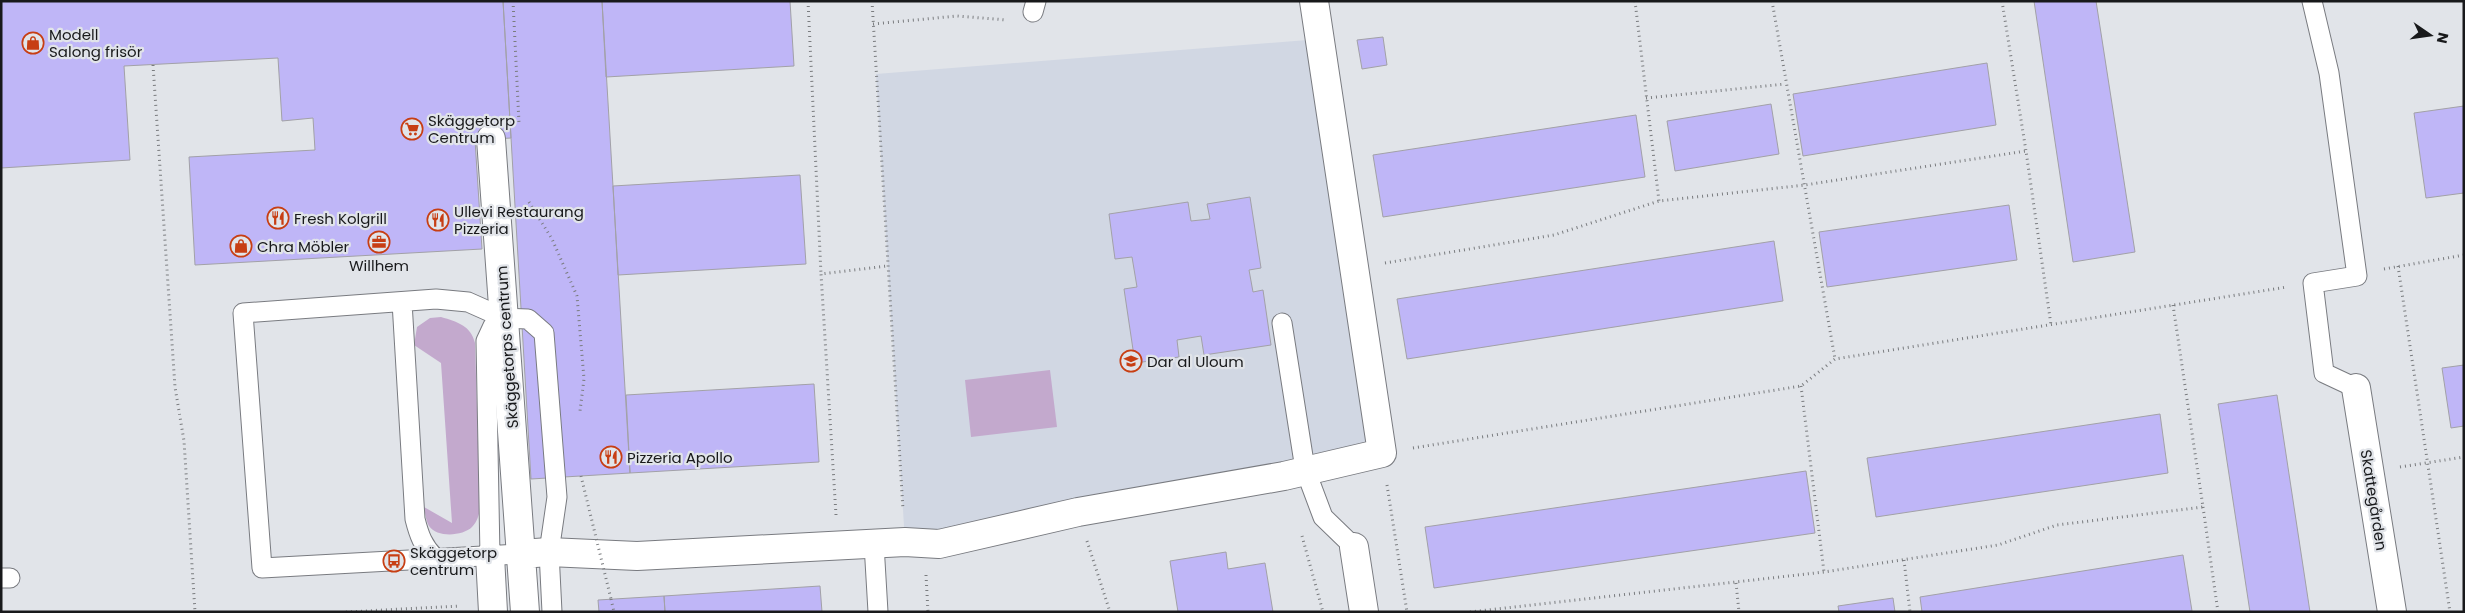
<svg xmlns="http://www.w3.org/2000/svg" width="2465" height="613" viewBox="0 0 2465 613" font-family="Poppins,sans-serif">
	<rect width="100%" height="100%" fill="#e1e4e9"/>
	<path fill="#d1d7e3" d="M1320 39 1382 453 905 542 876 74Z"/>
	<path fill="#c3a9cd" d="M441 317C458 322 471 326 475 343L480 509C479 515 477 522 472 527 463 536 437 538 429 526 426 521 425 513 424 507L452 523 441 363 414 345 417 327 430 318Z
		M1050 370 1057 427 971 437 965 380Z"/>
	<path fill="#bfb6f7" stroke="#a2a1a7" d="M1 1H503L511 138 475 140 482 249 195 265 189 157 315 150 313 118 282 121 278 58 124 66 130 160 1 168Z
		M503 1H602L630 473 531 479Z
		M602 1H790L794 66 606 77Z
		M2034 1H2096L2135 252 2073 262Z
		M1383 37 1387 65 1362 69 1357 40Z
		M1987 63 1996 125 1803 156 1793 94Z
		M1771 104 1779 154 1675 171 1667 121Z
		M2464 106V193L2426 198 2414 113Z
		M1636 115 1645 177 1383 217 1373 155Z
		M800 175 806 264 618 275 613 186Z
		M1250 197 1261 268 1249 270 1253 292 1263 290 1271 345 1204 355 1201 336 1177 340 1179 357 1135 363 1124 289 1137 287 1132 257 1115 259 1109 214 1188 202 1191 221 1210 219 1207 204Z
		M2009 205 2017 260 1827 287 1819 232Z
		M1774 241 1783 301 1407 359 1397 299Z
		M2464 365V426L2451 428 2442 368Z
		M814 384 819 462 630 473 626 395Z
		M2277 395 2310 612H2250L2223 435 2218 404Z
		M2160 414 2168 473 1876 517 1867 458Z
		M1806 471 1815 533 1434 588 1425 527Z
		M1226 552 1228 569 1265 563 1273 612H1178L1170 561Z
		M2183 555 2192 611 1922 612 1920 597Z
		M820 586 822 612H665L664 596Z
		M664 596 665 612H599L598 600Z
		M1893 598 1895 612H1839L1838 606Z"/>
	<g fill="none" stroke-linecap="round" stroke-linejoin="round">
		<g stroke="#797b80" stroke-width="21">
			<path id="service" d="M2312 1 2329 73 2357 276 2313 283 2324 373 2356 388
				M1033 12 1036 1
				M402 302 415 519C419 535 423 546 435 558
				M1282 323 1305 469 1323 517 1354 547
				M874 544 878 612
				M521 554 262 568 243 313 436 299 468 302 504 318 528 319 544 333 557 497 549 552 552 612
				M490 556 486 341 493 326 504 318
				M1 578H10"/>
		</g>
		<g stroke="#797b80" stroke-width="30">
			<path id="minor" d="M491 139 525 612
				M2356 388 2392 612
				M1354 547 1364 612
				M521 554 549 552 637 556 905 542 939 544 1078 512 1284 476 1382 453 1314 1
				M490 556 493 612"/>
		</g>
		<path stroke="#7a7c7f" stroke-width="3" stroke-dasharray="1 4" stroke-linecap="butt" d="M513 1 519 123
			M808 1 821 274
			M872 1 903 510
			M1635 1 1659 201
			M1772 1 1835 359
			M2002 1 2026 151
			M873 24 957 16 1007 20
			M153 65 175 387 184 441 195 612
			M1646 98 1785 84
			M529 202 552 239 577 296 584 379 580 411
			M1385 263 1554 235 1659 201 1805 185 2026 151 2051 325
			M2398 266 2450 612
			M2384 269 2464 255
			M1801 386 1824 572
			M1413 448 1801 386 1835 359 2287 287
			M2400 467 2464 457
			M1387 485 1407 612
			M2203 507 2218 612
			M836 515 821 274 887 266
			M1302 536 1323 612
			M1087 541 1110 612
			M1904 560 1910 612
			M926 575 928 612
			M1736 583 1739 612
			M611 599 614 612
			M346 612 460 606
			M1470 612 1824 572 1998 545 2057 525 2203 507 2173 305"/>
		<use href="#service" stroke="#fff" stroke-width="19"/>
		<use href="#minor" stroke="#fff" stroke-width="28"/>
		<path stroke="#7a7c7f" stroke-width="3" stroke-dasharray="1 4" stroke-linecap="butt" d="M581 476 611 599"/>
	</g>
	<defs>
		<g id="shop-ring" transform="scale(1.125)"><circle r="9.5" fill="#e1e4e9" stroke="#c73e13" stroke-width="1.5"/><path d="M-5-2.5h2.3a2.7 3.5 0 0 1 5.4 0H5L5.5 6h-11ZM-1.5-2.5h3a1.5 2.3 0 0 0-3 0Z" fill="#c73e13"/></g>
		<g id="supermarket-ring" transform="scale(1.125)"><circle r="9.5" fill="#e1e4e9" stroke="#c73e13" stroke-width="1.5"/><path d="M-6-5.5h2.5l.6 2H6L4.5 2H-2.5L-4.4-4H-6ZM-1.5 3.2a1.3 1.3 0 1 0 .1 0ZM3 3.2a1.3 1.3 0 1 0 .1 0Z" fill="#c73e13"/></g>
		<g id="restaurant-ring" transform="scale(1.125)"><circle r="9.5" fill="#e1e4e9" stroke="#c73e13" stroke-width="1.5"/><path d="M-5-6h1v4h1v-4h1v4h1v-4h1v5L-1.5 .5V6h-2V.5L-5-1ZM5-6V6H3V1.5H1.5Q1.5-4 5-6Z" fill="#c73e13"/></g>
		<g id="office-ring" transform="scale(1.125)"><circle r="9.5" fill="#e1e4e9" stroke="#c73e13" stroke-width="1.5"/><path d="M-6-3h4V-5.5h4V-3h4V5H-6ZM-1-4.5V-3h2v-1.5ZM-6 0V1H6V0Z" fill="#c73e13"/></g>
		<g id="school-ring" transform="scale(1.125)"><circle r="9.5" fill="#e1e4e9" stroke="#c73e13" stroke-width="1.5"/><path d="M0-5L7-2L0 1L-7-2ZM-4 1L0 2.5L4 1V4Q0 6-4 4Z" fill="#c73e13"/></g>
		<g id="bus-ring" transform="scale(1.125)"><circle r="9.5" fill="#e1e4e9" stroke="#c73e13" stroke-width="1.5"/><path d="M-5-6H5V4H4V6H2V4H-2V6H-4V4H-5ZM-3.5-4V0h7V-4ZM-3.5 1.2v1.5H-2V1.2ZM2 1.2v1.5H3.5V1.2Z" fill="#c73e13"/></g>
	</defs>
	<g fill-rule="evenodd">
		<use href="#shop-ring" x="33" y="43"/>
		<use href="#supermarket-ring" x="412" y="129"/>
		<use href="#restaurant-ring" x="278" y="218"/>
		<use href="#restaurant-ring" x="438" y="220"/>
		<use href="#office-ring" x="379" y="242"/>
		<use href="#shop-ring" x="241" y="246"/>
		<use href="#school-ring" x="1131" y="361"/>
		<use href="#restaurant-ring" x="611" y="457"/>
		<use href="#bus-ring" x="394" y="561"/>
	</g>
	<g text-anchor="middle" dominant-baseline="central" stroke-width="4.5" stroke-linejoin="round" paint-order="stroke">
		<g font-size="15" fill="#18191b" stroke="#e1e4e9" text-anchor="start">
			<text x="49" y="34">Modell<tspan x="49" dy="17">Salong frisör</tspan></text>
			<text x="428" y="120">Skäggetorp<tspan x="428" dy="17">Centrum</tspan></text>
			<text x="454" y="211">Ullevi Restaurang<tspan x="454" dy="17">Pizzeria</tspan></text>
			<text x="294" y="218">Fresh Kolgrill</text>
			<text x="257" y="246">Chra Möbler</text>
			<text x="379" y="265" text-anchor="middle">Willhem</text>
			<text x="1147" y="361">Dar al Uloum</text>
			<text x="627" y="457">Pizzeria Apollo</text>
			<text x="410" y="552">Skäggetorp<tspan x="410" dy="17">centrum</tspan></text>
		</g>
		<g font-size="15" fill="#18191b" stroke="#e1e4e9">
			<text transform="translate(507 347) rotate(-94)">Skäggetorps centrum</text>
			<text transform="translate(2374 500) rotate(81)">Skattegården</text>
		</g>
	</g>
	<rect width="2465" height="613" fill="none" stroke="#18191b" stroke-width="5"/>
	<g transform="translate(2430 35) rotate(103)" stroke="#e1e4e9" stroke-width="4" paint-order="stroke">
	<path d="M0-4L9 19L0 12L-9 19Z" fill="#18191b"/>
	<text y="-8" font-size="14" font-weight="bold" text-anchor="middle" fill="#18191b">N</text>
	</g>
</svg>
